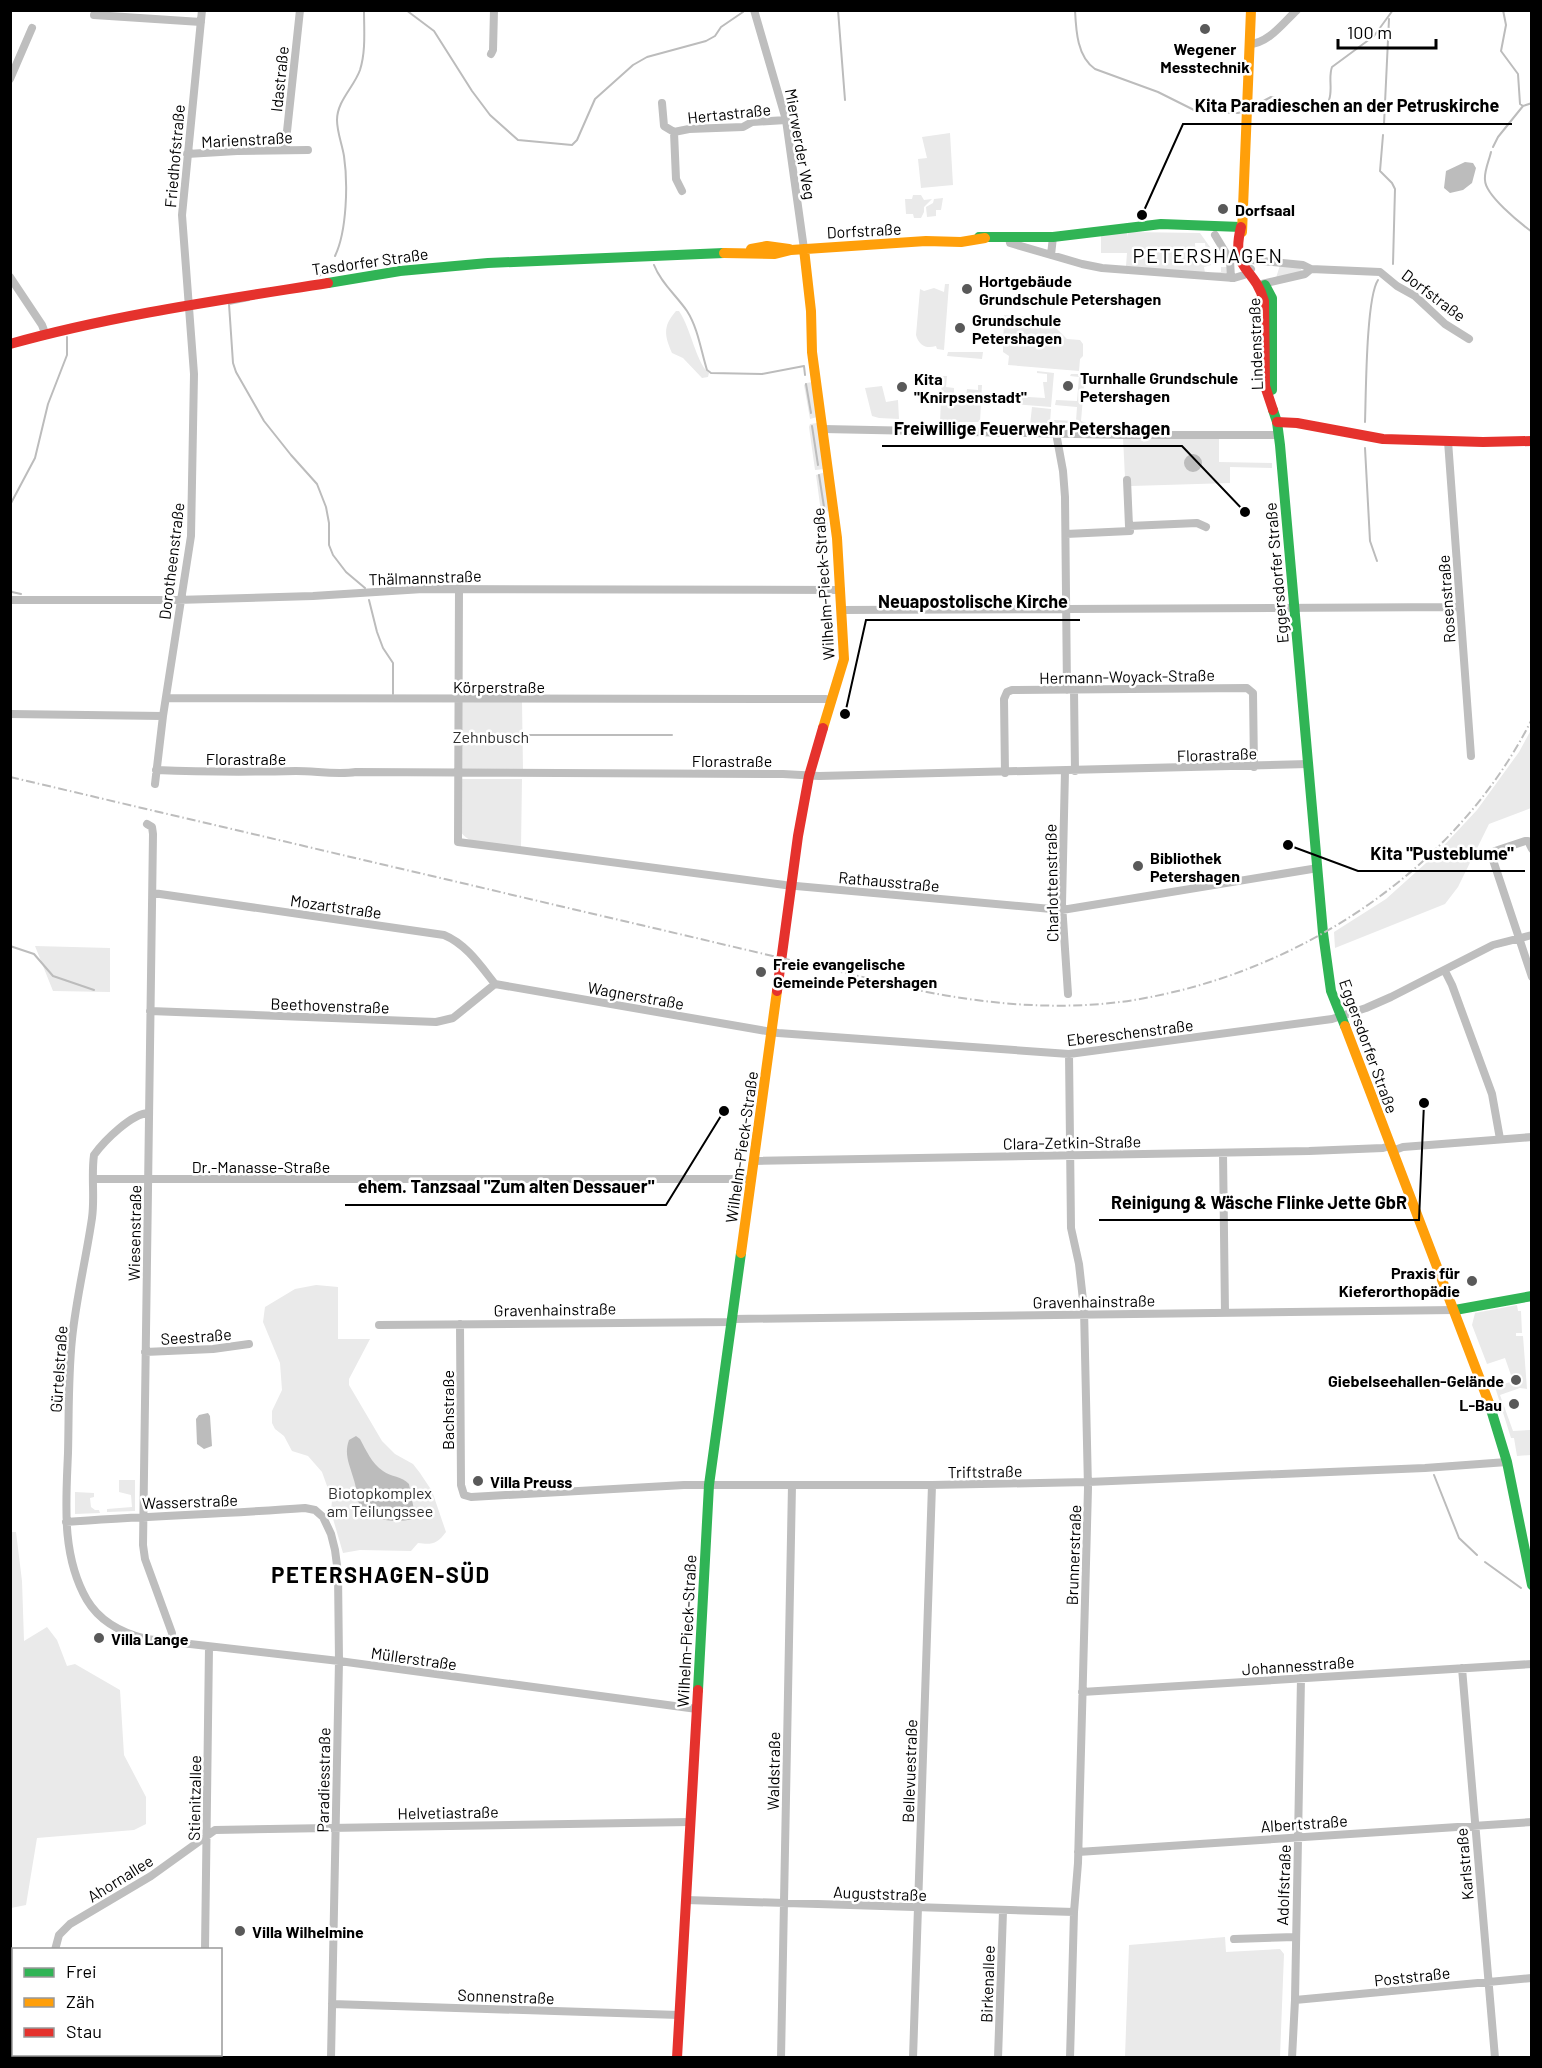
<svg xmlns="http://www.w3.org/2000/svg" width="1542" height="2068" viewBox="0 0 1542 2068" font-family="Barlow,sans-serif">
	<rect width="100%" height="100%" fill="#fff"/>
	<path fill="#eaeaea" d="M950 133 953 185 921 188 918 159 927 158 922 137Z
		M913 195H921L924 200 932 199 924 207V212L921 218H914L913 214H906L905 199H912Z
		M943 198 941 210H936V216L927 217 926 207 933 203 934 199Z
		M1127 232 1128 237V232L1200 233 1210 247 1206 251 1205 243H1195L1196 260H1206V254H1209L1211 258V265L1204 267 1205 273 1221 272V267H1227L1228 275 1126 266 1127 253H1101V236Z
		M1280 265 1300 268 1302 271 1276 278Z
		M945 284H949L944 350 937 349 936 346C927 349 919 346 916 335L920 289 924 291 934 288 944 292Z
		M676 311H679C691 328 696 363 709 373L708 377 702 378 683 358 672 353C664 335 663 326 676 311Z
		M1004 315 1047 318 1046 326 1055 327 1067 339 1080 340 1083 344V356L1080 359 1079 371 1008 365 1009 356 1003 352Z
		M948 352H983L982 359 947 356Z
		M1037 371 1054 373 1051 407 1012 404 1013 396 1045 398 1043 382H1047V374L1037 373Z
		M1071 374H1085L1081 421 1086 423H1054V420L1076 421 1077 407 1055 405 1056 400 1077 401 1079 377 1070 376Z
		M942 376H947L946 387 954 388V396L966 397 967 389 978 390V385H982L980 422H940Z
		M813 382 817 417 810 419 804 385 806 383Z
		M882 386 886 402 898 400 899 419 879 418 872 416 865 388Z
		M1032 407 1051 409 1050 423 1030 425Z
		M817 423 825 469 815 470 809 427 810 424Z
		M1123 437 1219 439V462L1272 463V468L1230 467V483L1131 486 1130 479 1125 478Z
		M825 472 832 511 821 512 816 475Z
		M522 701 523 771H460L459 702Z
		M1531 730V808L1489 824 1458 887 1445 904 1335 948 1334 932 1386 899 1436 854 1477 810 1519 752Z
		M458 779H522L521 848C502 846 465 849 458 826 455 815 458 791 458 779Z
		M35 946 110 948V992L53 991Z
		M316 1285 338 1287V1339H370L349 1379V1385L382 1441 395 1454 413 1464 420 1473 432 1491 446 1532C437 1544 432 1545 418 1543L411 1551 360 1550 343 1553 331 1512 332 1500 322 1472 308 1456 292 1451 284 1436 275 1429 272 1423V1411L282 1390 280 1363 263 1322 265 1307 295 1289Z
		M1517 1305 1518 1311H1521L1522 1333H1516V1336H1523L1527 1389 1520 1388 1500 1395 1513 1431 1530 1430 1531 1455 1517 1456 1514 1438H1511L1495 1387 1513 1381 1505 1358 1487 1364 1472 1325 1475 1313Z
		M119 1480H135V1511L107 1512V1509L132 1507 131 1495 119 1492Z
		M75 1492 94 1493V1497L90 1498 91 1507 95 1510H99L100 1513 75 1514Z
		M11 1532H16L22 1581 24 1641 47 1627 57 1640 67 1666 75 1664 120 1690 124 1755 146 1797V1824L134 1830 37 1838 26 1905 11 1908Z
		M1225 1937 1226 1952 1280 1949 1284 1954 1280 2057H1125L1129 1945Z
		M10 2040H13L14 2054H137L157 2057H11Z"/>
	<path fill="#bcbcbc" d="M1465 162 1473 163 1476 168 1472 183 1463 190 1450 193 1444 188 1446 171Z
		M1184 463a9 9 0 1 1 18 0a9 9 0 1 1-18 0Z
		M208 1413 210 1416 212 1446 204 1449 197 1444 196 1419 199 1415Z
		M356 1436 360 1439C366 1450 372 1464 383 1471 391 1477 402 1476 409 1484L414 1510 413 1519C396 1523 377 1521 361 1511 357 1500 357 1488 353 1477 349 1463 344 1454 349 1440Z"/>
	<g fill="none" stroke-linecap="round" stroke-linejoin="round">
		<path stroke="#bcbcbc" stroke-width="2" d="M406 10 434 31 472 91 490 115 518 140 572 145 577 140 595 99 633 65 647 57 706 41 715 36 721 27 743 12
			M838 10 845 100
			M1075 10C1076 30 1077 57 1095 69L1158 92 1198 112 1238 113 1244 111
			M1503 10 1506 25 1501 51 1518 74 1520 104 1523 106 1532 103
			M1252 107 1271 97C1288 99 1319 128 1329 100 1333 89 1328 78 1332 67L1374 36 1393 10
			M1384 124 1389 19
			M1383 135 1380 171 1392 183 1395 189 1393 264
			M1493 147 1498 137 1523 106
			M1491 152C1489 161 1484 171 1485 180 1485 195 1520 223 1532 232
			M335 256C347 231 348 183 344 156 342 144 337 132 337 120 337 101 354 87 360 70 366 51 364 30 364 10
			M654 265C661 283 676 295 687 311 698 328 701 351 707 370L711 373 762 374 804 366 805 375
			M319 276 331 266
			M249 300 229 304 233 363 236 372 264 421 291 455 317 484 326 507 329 523V545L333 555 346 572 365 588
			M806 384 811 413
			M1365 422C1366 395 1366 298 1378 280
			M812 426 818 465
			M1365 448 1370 541 1377 561
			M819 475 824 507
			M10 505 35 458 48 404 67 355V337
			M825 517 827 526
			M10 589 12 592 21 594
			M369 600 377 632 383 648 393 663V694
			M462 735H519
			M524 735H672
			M10 946 34 954 53 976 94 990
			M1434 1475 1459 1538 1477 1555
			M1485 1562 1521 1588"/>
		<path stroke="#bebebe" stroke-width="8" d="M754 10 786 120 804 249
			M94 15 201 22
			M1249 44C1268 44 1283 23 1297 10
			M491 54 493 50 494 10
			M10 79 32 28
			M662 103 664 126 674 132
			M285 150 300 10
			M187 154 237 151 308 150
			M682 191 676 179 674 132 689 129 743 127 752 122 786 120
			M1215 235 1230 260 1231 278
			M1009 237 1010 243 1082 264 1102 268 1234 278 1244 275 1251 269
			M1051 255 1053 237
			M1252 260 1303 265 1311 269 1380 272 1397 286 1415 296 1445 324 1469 339
			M10 277 42 325 45 333
			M1262 284 1305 274 1311 269
			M823 429 1124 435H1279
			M1056 433 1063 471 1065 497 1067 690
			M1448 441 1471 756
			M1127 480 1129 526
			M1066 534 1130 531 1129 526 1197 523 1206 527
			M459 588 458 842 785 885 1062 910 1318 868
			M10 600H176L313 596 423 589 841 590
			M842 610 1460 607
			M1074 690 1075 771
			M166 698 826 699 832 701
			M10 714 163 716
			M156 770C203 772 249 772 296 771 316 771 336 775 356 772L783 774 819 776 1308 764
			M1065 771 1062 904 1068 994
			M1005 773 1004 699 1007 692 1012 690 1247 688 1253 693 1254 767
			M155 784 163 716 191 536 194 374 182 215 202 10
			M147 824 152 827 153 834 143 1545 145 1559 172 1633V1641
			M1532 849 1528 841H1525L1495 851 1492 857 1532 977
			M153 893 444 935C466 944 480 965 495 984
			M1445 971 1452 985 1492 1094 1500 1139
			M495 984 778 1033 1069 1054 1332 1019 1366 1008 1391 997 1493 945 1532 935
			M150 1011 436 1022 453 1018 495 984
			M1069 1054 1071 1228 1079 1264 1084 1309 1088 1488 1078 1863 1074 1912 1070 2058
			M149 1113C132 1113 104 1141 94 1155 91 1176 95 1197 92 1218 86 1259 76 1299 72 1339 68 1377 69 1415 68 1453 66 1502 61 1555 87 1600 100 1622 122 1633 146 1639L339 1661 697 1709
			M1392 1151 1403 1147 1532 1137
			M1223 1153 1225 1313
			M754 1161 1309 1151 1383 1148 1390 1146
			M93 1179H752
			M733 1319 1455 1310
			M460 1324 461 1485 464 1495 471 1497 684 1485H932L1088 1482 1425 1468 1507 1462
			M379 1325 732 1322
			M145 1352 213 1349 249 1344
			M66 1522C145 1516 226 1514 305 1508L315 1510 323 1517 331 1534 335 1550 338 1573 339 1661 331 2058
			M1462 1668 1495 2058
			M1082 1692 1532 1664
			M1078 1852 1532 1822
			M686 1900 1074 1912
			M1234 1939 1295 1937
			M55 1950 59 1935 70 1924 151 1876 215 1830 690 1822
			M205 1950 209 1647
			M1295 2000 1532 1978
			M332 2004 679 2015
			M10 2038H14
			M151 2054 173 2058
			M204 2058V2054
			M781 2058 792 1485
			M913 2058 932 1485
			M998 2058 1003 1911
			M1292 2058 1295 2000 1301 1678"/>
		<path stroke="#30b455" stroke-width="10" d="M979 237H1053L1161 224 1241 227
			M328 283 400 271 488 263 724 253
			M1265 285 1272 298V390
			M1273 410 1277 422 1280 445 1323 933 1331 991 1345 1026
			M1455 1310 1532 1296
			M1489 1403 1507 1462 1532 1585
			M698 1690 709 1485 741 1253"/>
		<path stroke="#ff9f0a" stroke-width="10" d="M1242 232 1251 10
			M751 249 767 246 789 249
			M804 249 811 311 812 352 837 538 844 659 823 728
			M724 253 775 254 791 250 926 241 961 242 985 238
			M1345 1026 1489 1403
			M741 1253 777 991"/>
		<path stroke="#e5322d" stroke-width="10" d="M1241 227C1230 272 1254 265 1264 301L1265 386 1273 410
			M10 344C114 315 221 300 328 283
			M1277 422 1297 423 1383 439 1483 442 1532 441
			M777 991 798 836 809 776 823 728
			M677 2058 698 1690"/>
		<path stroke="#bdbdbd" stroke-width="2" stroke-dasharray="9 3 1.5 3" stroke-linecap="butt" d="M10 777 922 991C992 1005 1064 1011 1134 1000 1299 973 1456 870 1532 719"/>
	</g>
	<g fill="#595959" stroke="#fff" stroke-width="2">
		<circle cx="1205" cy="29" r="6"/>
		<circle cx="1223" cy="209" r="6"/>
		<circle cx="967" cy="289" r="6"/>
		<circle cx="960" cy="328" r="6"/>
		<circle cx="1068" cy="386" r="6"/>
		<circle cx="902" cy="387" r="6"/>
		<circle cx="1138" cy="866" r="6"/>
		<circle cx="761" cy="972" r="6"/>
		<circle cx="1472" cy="1281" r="6"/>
		<circle cx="1516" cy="1380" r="6"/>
		<circle cx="1514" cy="1404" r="6"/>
		<circle cx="478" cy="1481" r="6"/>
		<circle cx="99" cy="1638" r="6"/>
		<circle cx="240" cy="1931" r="6"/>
	</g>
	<g text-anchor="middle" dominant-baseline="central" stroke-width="5" stroke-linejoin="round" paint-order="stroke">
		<g font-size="16" font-weight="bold" fill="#000" stroke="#fff" text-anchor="start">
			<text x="1205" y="48" text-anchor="middle">Wegener<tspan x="1205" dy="18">Messtechnik</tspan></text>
			<text x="1235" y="209">Dorfsaal</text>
			<text x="979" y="280">Hortgebäude<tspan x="979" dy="18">Grundschule Petershagen</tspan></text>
			<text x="972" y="319">Grundschule<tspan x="972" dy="18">Petershagen</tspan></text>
			<text x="1080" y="377">Turnhalle Grundschule<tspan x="1080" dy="18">Petershagen</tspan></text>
			<text x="914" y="378">Kita<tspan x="914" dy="18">"Knirpsenstadt"</tspan></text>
			<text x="1150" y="857">Bibliothek<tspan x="1150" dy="18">Petershagen</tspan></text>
			<text x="773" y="963">Freie evangelische<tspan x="773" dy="18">Gemeinde Petershagen</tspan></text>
			<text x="1460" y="1272" text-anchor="end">Praxis für<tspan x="1460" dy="18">Kieferorthopädie</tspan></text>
			<text x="1504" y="1380" text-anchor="end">Giebelseehallen-Gelände</text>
			<text x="1502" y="1404" text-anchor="end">L-Bau</text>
			<text x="490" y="1481">Villa Preuss</text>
			<text x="111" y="1638">Villa Lange</text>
			<text x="252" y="1931">Villa Wilhelmine</text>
		</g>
		<g font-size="16" fill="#000" stroke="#fff">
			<text transform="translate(279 79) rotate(-84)">Idastraße</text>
			<text transform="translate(729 113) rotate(-6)">Hertastraße</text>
			<text transform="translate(247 139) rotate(-3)">Marienstraße</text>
			<text transform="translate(801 144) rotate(80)">Mierwerder Weg</text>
			<text transform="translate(174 156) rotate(-85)">Friedhofstraße</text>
			<text transform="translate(864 230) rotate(-3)">Dorfstraße</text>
			<text transform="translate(370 261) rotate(-8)">Tasdorfer Straße</text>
			<text transform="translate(1434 295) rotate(37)">Dorfstraße</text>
			<text transform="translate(1255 344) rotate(-92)">Lindenstraße</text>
			<text transform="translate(171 561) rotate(-83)">Dorotheenstraße</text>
			<text transform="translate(1276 573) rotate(-95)">Eggersdorfer Straße</text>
			<text transform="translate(425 577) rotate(-2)">Thälmannstraße</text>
			<text transform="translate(823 584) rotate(-94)">Wilhelm-Pieck-Straße</text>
			<text transform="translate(1446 599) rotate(-94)">Rosenstraße</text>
			<text transform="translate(1127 676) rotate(-1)">Hermann-Woyack-Straße</text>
			<text x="499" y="686">Körperstraße</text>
			<text transform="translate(1217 754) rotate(-2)">Florastraße</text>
			<text x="246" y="758">Florastraße</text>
			<text x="732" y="760">Florastraße</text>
			<text transform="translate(889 881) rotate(5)">Rathausstraße</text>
			<text transform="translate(1051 883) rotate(-91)">Charlottenstraße</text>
			<text transform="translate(336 906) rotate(8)">Mozartstraße</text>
			<text transform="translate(636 995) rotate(10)">Wagnerstraße</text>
			<text transform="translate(330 1005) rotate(2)">Beethovenstraße</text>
			<text transform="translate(1130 1032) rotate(-7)">Ebereschenstraße</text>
			<text transform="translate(1369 1046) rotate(70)">Eggersdorfer Straße</text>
			<text transform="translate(1072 1142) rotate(-1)">Clara-Zetkin-Straße</text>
			<text transform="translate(741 1147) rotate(-82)">Wilhelm-Pieck-Straße</text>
			<text x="261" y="1166">Dr.-Manasse-Straße</text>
			<text transform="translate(134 1233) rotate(-89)">Wiesenstraße</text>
			<text transform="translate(1094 1301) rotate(-1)">Gravenhainstraße</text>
			<text transform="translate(555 1309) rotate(-1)">Gravenhainstraße</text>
			<text transform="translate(196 1336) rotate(-4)">Seestraße</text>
			<text transform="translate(58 1369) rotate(-86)">Gürtelstraße</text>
			<text transform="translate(447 1410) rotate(-90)">Bachstraße</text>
			<text transform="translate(985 1471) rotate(-1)">Triftstraße</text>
			<text transform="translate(190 1501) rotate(-2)">Wasserstraße</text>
			<text transform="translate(1073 1555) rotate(-88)">Brunnerstraße</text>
			<text transform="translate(686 1631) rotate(-87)">Wilhelm-Pieck-Straße</text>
			<text transform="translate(414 1658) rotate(8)">Müllerstraße</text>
			<text transform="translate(1298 1665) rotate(-4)">Johannesstraße</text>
			<text transform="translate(773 1771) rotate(-89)">Waldstraße</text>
			<text transform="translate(909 1771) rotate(-88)">Bellevuestraße</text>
			<text transform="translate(323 1780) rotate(-89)">Paradiesstraße</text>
			<text transform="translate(194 1798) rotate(-89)">Stienitzallee</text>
			<text transform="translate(448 1812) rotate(-1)">Helvetiastraße</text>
			<text transform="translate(1304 1823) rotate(-4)">Albertstraße</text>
			<text transform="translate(1464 1864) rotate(-95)">Karlstraße</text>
			<text transform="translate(120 1878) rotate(-32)">Ahornallee</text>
			<text transform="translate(1283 1885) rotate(-88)">Adolfstraße</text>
			<text transform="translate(880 1893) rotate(2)">Auguststraße</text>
			<text transform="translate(1412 1976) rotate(-6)">Poststraße</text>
			<text transform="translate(987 1984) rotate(-88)">Birkenallee</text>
			<text transform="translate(506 1996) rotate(2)">Sonnenstraße</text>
		</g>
		<g font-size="16" fill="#2f2f2f" stroke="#fff">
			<text x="491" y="736">Zehnbusch</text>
			<text x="380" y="1492">Biotopkomplex<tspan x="380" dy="18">am Teilungssee</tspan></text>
		</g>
		<g font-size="20" letter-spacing="1.5" fill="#000" stroke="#fff">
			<text x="1208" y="255">PETERSHAGEN</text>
		</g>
		<g font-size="22" font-weight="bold" letter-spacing="1.5" fill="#000" stroke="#fff">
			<text x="381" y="1574">PETERSHAGEN-SÜD</text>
		</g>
	</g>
	<path fill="none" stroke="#000" stroke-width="2" d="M1142 215L1183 124H1512M1245 512L1182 446H882M845 714L866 620H1080M1288 845L1358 871H1525M724 1111L666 1205H345M1424 1103L1419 1220H1099"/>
	<g fill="#000" stroke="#fff" stroke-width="2">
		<circle cx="1142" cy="215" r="6"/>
		<circle cx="1245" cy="512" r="6"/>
		<circle cx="845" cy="714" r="6"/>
		<circle cx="1288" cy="845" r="6"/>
		<circle cx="724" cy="1111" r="6"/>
		<circle cx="1424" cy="1103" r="6"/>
	</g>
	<g font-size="18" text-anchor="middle" font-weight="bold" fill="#000" stroke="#fff" stroke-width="5" stroke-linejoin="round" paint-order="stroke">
		<text x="1347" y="112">Kita Paradieschen an der Petruskirche</text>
		<text x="1032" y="435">Freiwillige Feuerwehr Petershagen</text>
		<text x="973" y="608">Neuapostolische Kirche</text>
		<text x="1442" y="860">Kita "Pusteblume"</text>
		<text x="506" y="1193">ehem. Tanzsaal "Zum alten Dessauer"</text>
		<text x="1259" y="1209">Reinigung &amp; Wäsche Flinke Jette GbR</text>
	</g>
	<rect width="1542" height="2068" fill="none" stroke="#000000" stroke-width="24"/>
	<rect x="12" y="1948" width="210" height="108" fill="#ffffff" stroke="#999999" stroke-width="1.5"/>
	<rect x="24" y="1968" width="30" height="9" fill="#30b455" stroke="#999999" stroke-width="1.5"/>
	<text x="66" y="1978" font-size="18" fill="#000000">Frei</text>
	<rect x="24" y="1998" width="30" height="9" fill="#ff9f0a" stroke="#999999" stroke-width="1.5"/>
	<text x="66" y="2008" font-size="18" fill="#000000">Zäh</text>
	<rect x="24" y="2028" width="30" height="9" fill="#e5322d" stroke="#999999" stroke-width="1.5"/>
	<text x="66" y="2038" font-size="18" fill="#000000">Stau</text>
	<path d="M1338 39v9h98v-9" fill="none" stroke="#000000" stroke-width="3"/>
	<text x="1347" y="39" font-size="18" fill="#000000" stroke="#ffffff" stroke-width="4.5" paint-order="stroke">100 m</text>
</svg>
